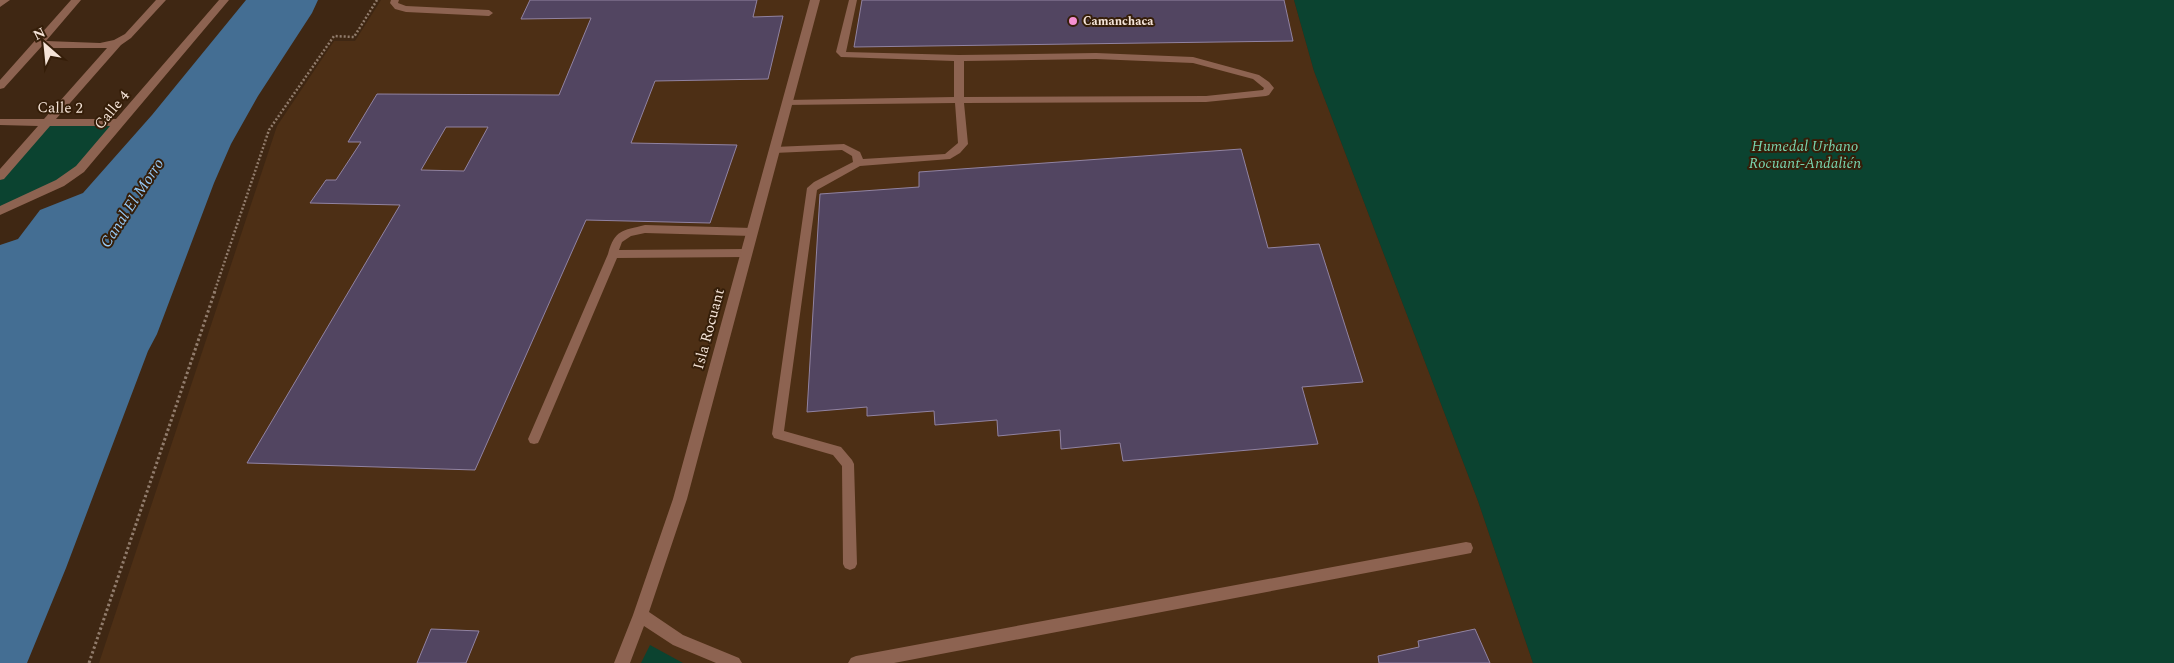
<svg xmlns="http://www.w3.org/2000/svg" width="2174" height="663" viewBox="0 0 2174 663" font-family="Spectral,serif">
	<rect width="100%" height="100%" fill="#3f2713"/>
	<path fill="#4d2f15" d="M381 0H1294L1314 71 1478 501 1533 663H99L277 126 334 41H355Z"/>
	<path fill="#0b4330" d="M1294 0H2174V663H1533L1478 501 1314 71Z
		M48 125H115L69 176 0 210V179Z
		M650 645 683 663H641Z"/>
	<path fill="#446e93" d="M246 0H318L312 13 258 96 231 144 214 183 157 334 148 351 66 568 27 663H0V245L18 239 40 210 83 193 152 115Z"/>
	<path fill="#524561" stroke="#9183a2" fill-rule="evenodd" d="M530 0H757L753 17 783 16 768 79 655 81 631 143 737 145 710 223 586 220 475 470 247 463 400 205 310 203 326 180H336L361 142H348L377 94 559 95 591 18 521 19ZM446 127H488L464 171 421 170Z
		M862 0H1284L1293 41 854 47Z
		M1241 149 1268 248 1319 244 1363 382 1302 387 1318 444 1123 461 1120 443 1061 449 1060 430 998 436 997 420 935 425 934 411 867 416V407L807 412 820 194 919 187V172Z
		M431 629 479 631 466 663H417Z
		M1475 629 1490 663H1379L1378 656 1419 647 1418 641Z"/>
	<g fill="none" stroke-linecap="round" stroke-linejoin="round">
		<path stroke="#917c6c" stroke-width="2.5" stroke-dasharray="2 2" stroke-linecap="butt" d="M214 293 269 130 334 36 354 37 377 0"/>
		<path stroke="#917c6c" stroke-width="3" stroke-dasharray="2.5 2.5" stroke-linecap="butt" d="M89 663 215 291"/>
		<path fill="#8d6351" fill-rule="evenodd" d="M391 0H399L398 3 406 6 489 10 493 13 489 16 406 12 395 9 390 3Z
			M849 0H857L846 52 959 55 1096 53 1193 57 1259 75 1269 82 1274 88 1269 95 1266 96 1206 102 964 103 968 144 960 153 950 159 860 166 817 190 784 431 841 447 852 460 854 464 857 564 855 568 850 570 845 568 843 564 842 466 833 455 774 438 772 434 807 188 814 182 853 162 852 156 842 150 774 153 769 150 774 147 844 144 860 152 863 159 945 154 958 143 955 103 784 105V101L787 100 954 97V61L841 57 836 52ZM1096 59 1193 63 1253 79 1264 88 1263 90 1206 96 964 97V61Z
			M645 225 752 228 757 232 752 236 645 233 631 236 622 242 619 250 746 249 751 253 746 257 617 258 540 439 538 443 534 444 530 443 528 439 608 254C615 229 622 231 645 225Z"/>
		<path fill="#8d6351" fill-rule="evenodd" d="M0 0H10L0 7Z
			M71 0H81L46 41 100 43 114 40 125 34 156 0H166L131 38 121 45 56 119H116L219 0H229L84 172 64 186 0 215V206L56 180 76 166 110 126H50L4 179 0 180V169L38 126 0 125V119H44L107 48H49L42 46 4 88 0 89V80Z
			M810 0H820L687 499 649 612 683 635 739 658 742 663H716L673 645 644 626 630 663H614L633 615 673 499Z
			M1466 542 1471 543 1473 548 1471 553 1466 554 894 663H848L851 658 856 656Z"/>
	</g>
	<circle fill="#f590d1" stroke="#351e09" stroke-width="2" cx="1073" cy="21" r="5"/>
	<g text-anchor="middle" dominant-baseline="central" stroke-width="4" stroke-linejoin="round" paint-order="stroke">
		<g font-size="12" font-weight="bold" fill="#f5e4d8" stroke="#351e09" text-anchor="start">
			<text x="1083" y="21">Camanchaca</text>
		</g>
		<g font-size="15" fill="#f5e4d8" stroke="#351e09">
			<text transform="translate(60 108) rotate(1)">Calle 2</text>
			<text transform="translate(112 110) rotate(-50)">Calle 4</text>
			<text transform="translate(709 329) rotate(-75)">Isla Rocuant</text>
		</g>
		<g font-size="15" font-style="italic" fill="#78d4ae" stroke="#351e09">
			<text x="1805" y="146">Humedal Urbano<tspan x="1805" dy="17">Rocuant-Andalién</tspan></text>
		</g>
		<g font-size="16" font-style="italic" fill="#96c9f6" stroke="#351e09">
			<text transform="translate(132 203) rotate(-57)">Canal El Morro</text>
		</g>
	</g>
	<g transform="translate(45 45) rotate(333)" stroke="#351e09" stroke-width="4" paint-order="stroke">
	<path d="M0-4L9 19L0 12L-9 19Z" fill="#f5e4d8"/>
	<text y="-8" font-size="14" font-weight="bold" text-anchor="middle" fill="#f5e4d8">N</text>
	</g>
</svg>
